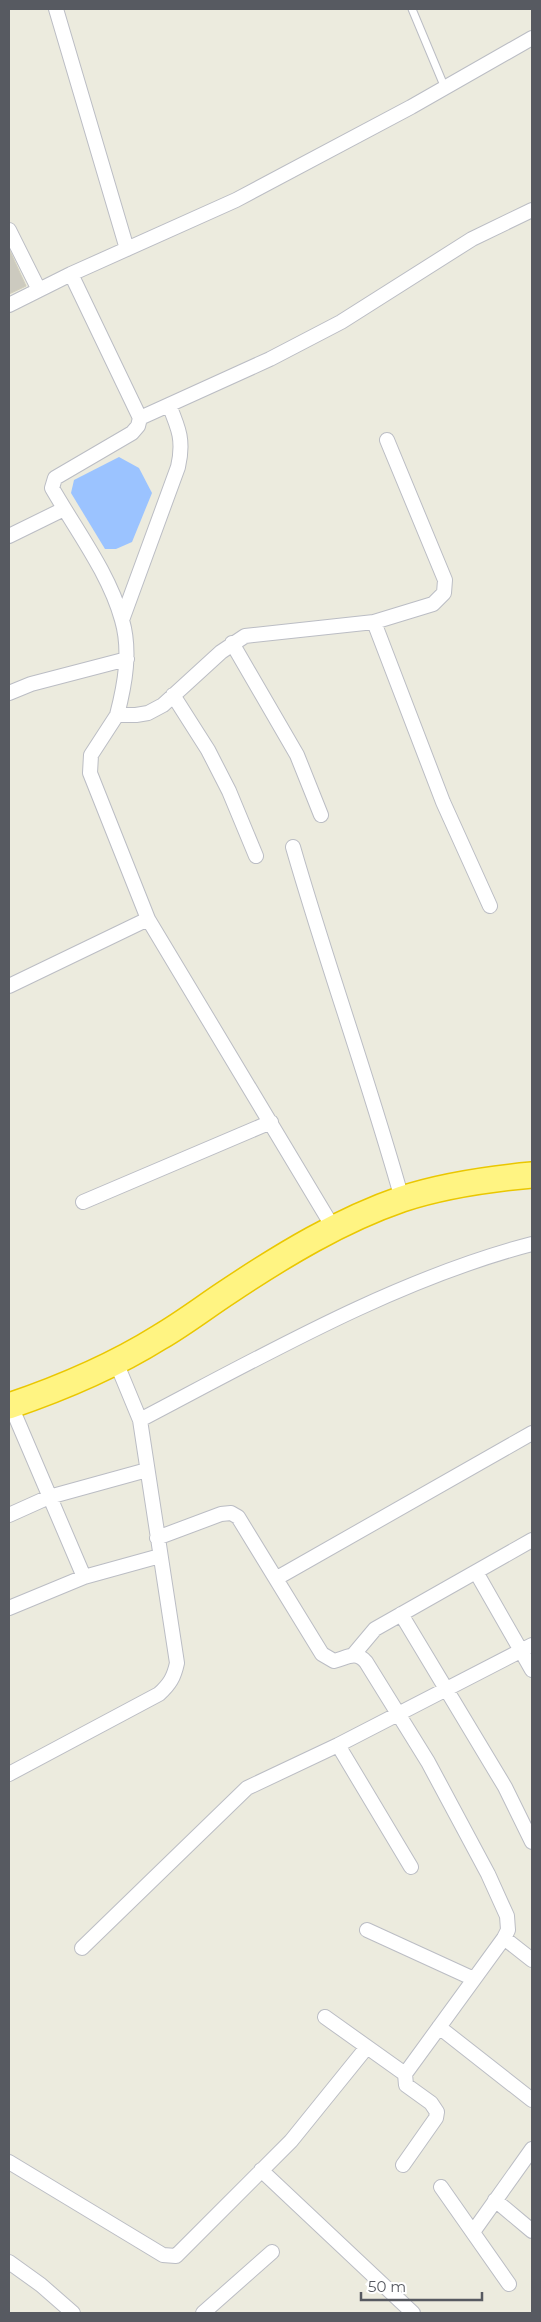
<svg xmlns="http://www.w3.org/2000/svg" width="541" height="2322" viewBox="0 0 541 2322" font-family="Montserrat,sans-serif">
	<rect width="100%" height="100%" fill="#ecebde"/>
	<path fill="#9bc3ff" d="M119 457 139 468 152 493 132 542 116 549H105L71 493 74 480Z"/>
	<path fill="#cccabf" stroke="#d1cebc" d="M9 249 26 286 9 294Z"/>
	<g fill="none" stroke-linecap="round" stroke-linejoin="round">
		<g stroke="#bbbdc4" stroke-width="9">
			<path id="lane" d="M412 9 445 88"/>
		</g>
		<g stroke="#bbbdc4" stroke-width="16">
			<path id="street" d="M56 9 127 249
				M9 230 39 290
				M71 274 140 418 138 426 132 433 55 478 52 488C76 530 109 573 122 620 131 651 125 684 117 715
				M9 305 71 274 236 200 411 107 532 38
				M140 418 270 359 341 322 472 239 532 210
				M9 536 64 509
				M122 620 178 467C184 441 179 429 169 405
				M374 622 443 802 490 906
				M232 643 297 755 321 815
				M9 693 31 684 127 659
				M173 695 208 750 229 791 256 856
				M293 847C327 965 369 1081 402 1199
				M9 986 148 919
				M83 1202 271 1122
				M334 1229 148 919 90 773 91 755 117 715H136L148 713 163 705 221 652 245 636 374 622 433 604 444 593 445 580 387 440
				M11 1406 84 1577
				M140 1420C264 1355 397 1279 532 1244
				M9 1515 49 1497 147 1470
				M157 1538 221 1514 231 1513 238 1517 322 1654 334 1661C347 1658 355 1650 366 1662L428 1762 488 1874 507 1916 508 1930 504 1938 405 2074 406 2085 431 2103 437 2112 436 2118 403 2165
				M476 1572 532 1670
				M277 1578 532 1433
				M9 1608 84 1577 160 1556
				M401 1614 505 1787 532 1842
				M354 1654 375 1629 532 1540
				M338 1745 411 1867
				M9 1774 159 1694C170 1684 174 1677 177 1663L140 1420 116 1362
				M367 1930 474 1979
				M504 1938 532 1960
				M82 1948 247 1788 338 1745 532 1645
				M325 2017 405 2074
				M439 2027 532 2100
				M9 2162 163 2255 176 2256 291 2141 367 2047
				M261 2170 413 2313
				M441 2187 509 2284
				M495 2200 532 2231
				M473 2232 532 2149
				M9 2262 41 2285 73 2313
				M203 2313 272 2252"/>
		</g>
		<g stroke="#eac700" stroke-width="28">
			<path id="highway" d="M9 1406C62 1388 112 1367 160 1337 184 1323 206 1306 229 1291 283 1255 341 1220 402 1199 445 1185 488 1179 532 1175"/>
		</g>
		<use href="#lane" stroke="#fff" stroke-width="7"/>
		<use href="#street" stroke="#fff" stroke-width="14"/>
		<use href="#highway" stroke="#fff482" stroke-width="25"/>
	</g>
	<rect width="541" height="2322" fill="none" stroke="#575a61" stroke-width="20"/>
	<path d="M361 2292v8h121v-8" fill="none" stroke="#575a61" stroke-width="2.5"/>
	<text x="368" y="2292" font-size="15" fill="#575a61" stroke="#ffffff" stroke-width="4" paint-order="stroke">50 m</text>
</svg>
